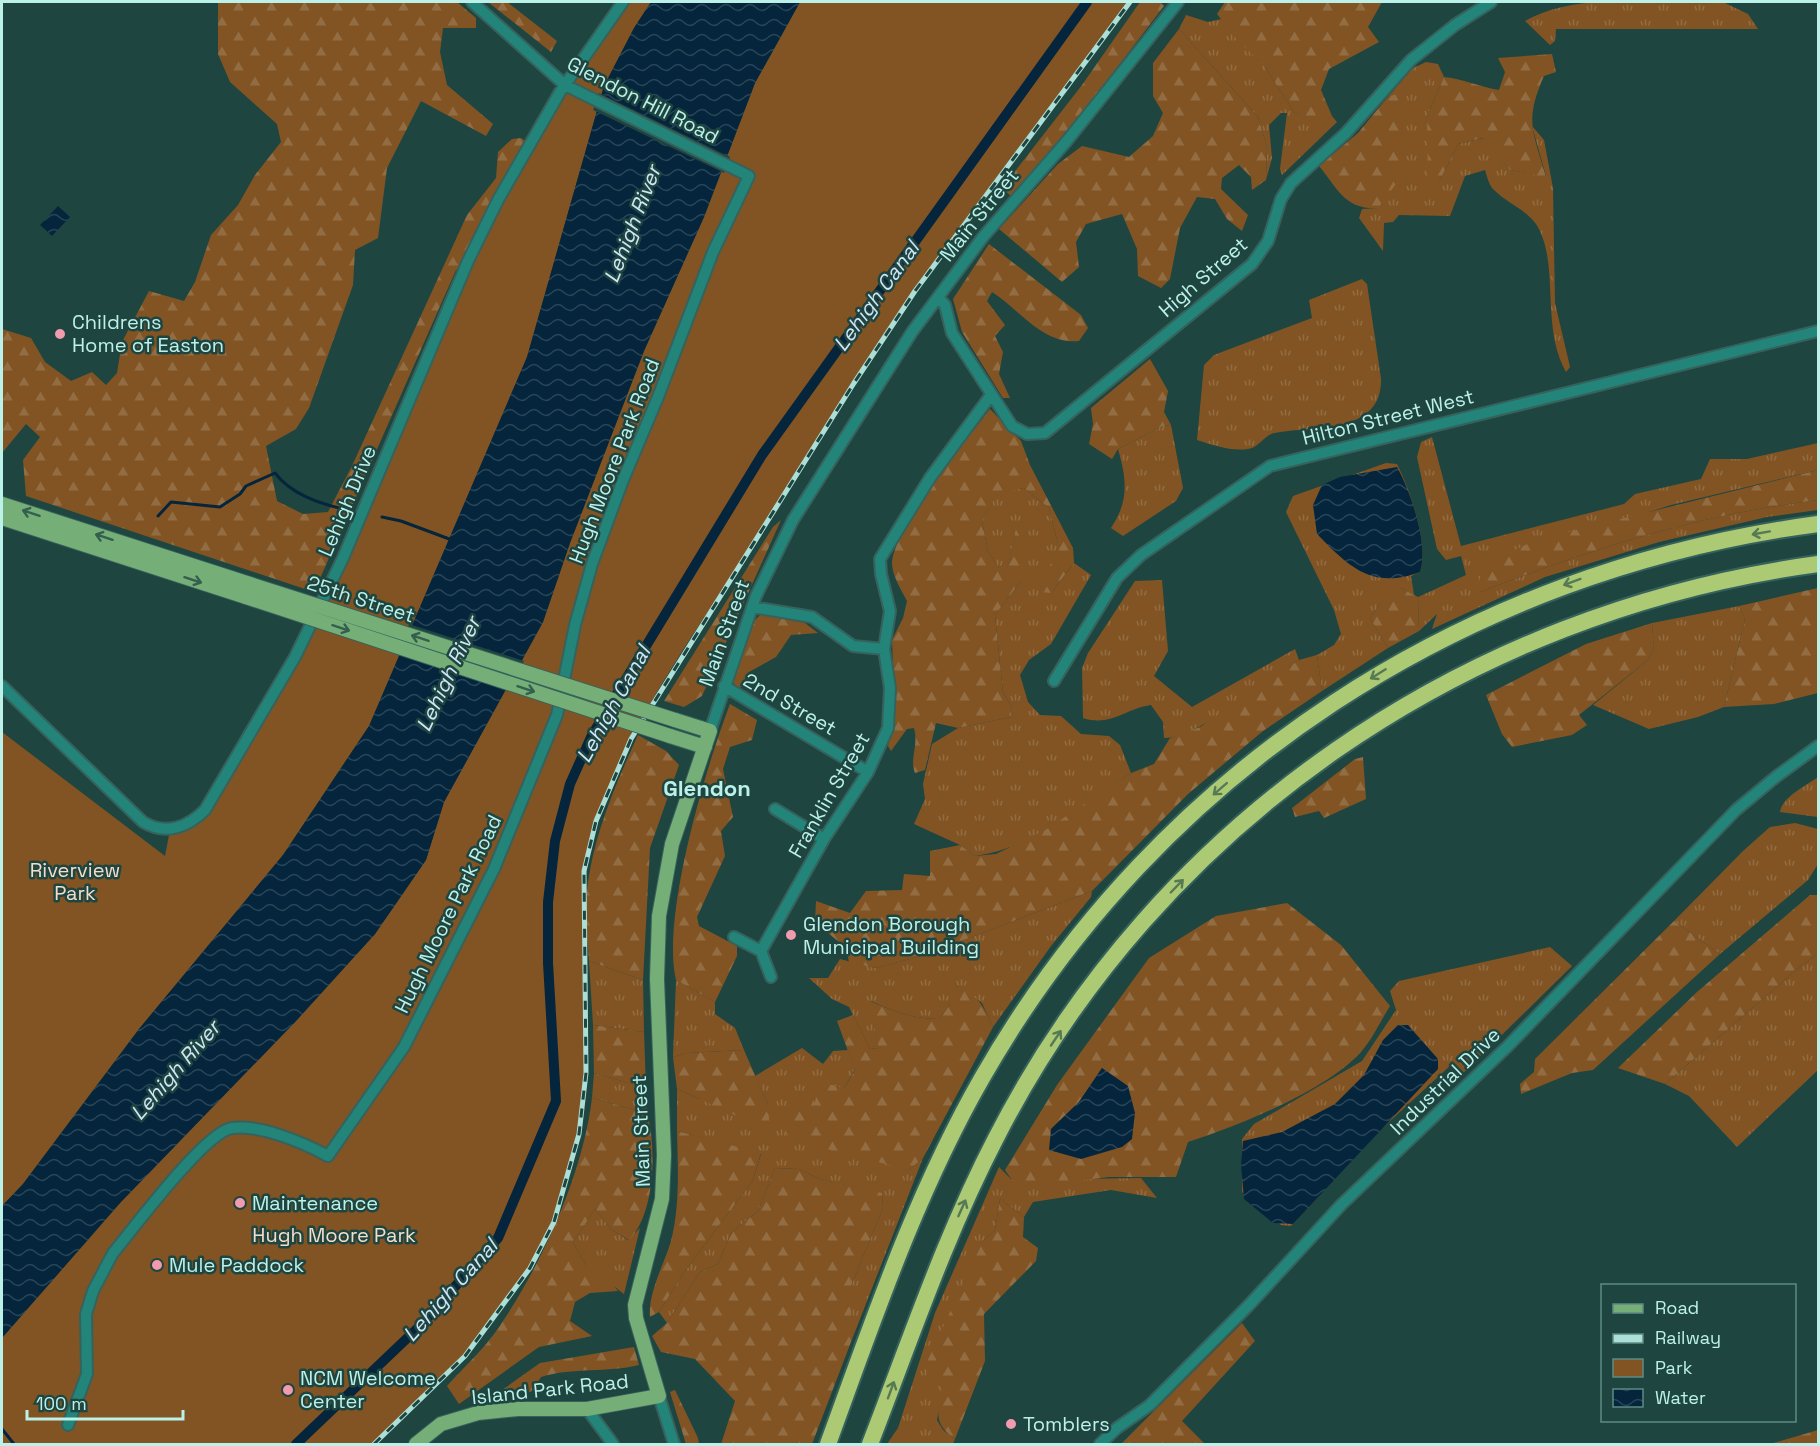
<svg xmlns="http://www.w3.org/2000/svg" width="1820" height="1446" viewBox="0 0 1820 1446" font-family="'Space Grotesk',sans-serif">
	<defs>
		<pattern id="grass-tufts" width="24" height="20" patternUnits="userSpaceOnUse" patternTransform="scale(1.5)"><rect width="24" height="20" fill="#825423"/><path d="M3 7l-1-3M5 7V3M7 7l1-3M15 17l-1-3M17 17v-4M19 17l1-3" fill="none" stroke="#926d43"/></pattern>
		<pattern id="forest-firs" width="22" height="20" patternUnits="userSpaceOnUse" patternTransform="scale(1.5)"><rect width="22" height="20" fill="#825423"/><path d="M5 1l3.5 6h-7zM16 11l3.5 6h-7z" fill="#926d43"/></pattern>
		<pattern id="water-waves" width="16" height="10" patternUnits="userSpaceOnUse" patternTransform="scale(1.5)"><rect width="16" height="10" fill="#05253c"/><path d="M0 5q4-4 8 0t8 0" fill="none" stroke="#284558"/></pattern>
	</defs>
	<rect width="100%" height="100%" fill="#1f4540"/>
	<path fill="url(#grass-tufts)" d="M1603 2H1723L1748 14 1758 29H1556L1555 41 1550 45 1525 21C1548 8 1575 3 1603 2Z
		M1186 15 1208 22 1221 19 1262 63 1294 112 1321 126 1332 116 1337 122 1282 175 1280 169 1287 113H1281L1269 125 1272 158 1266 180 1267 147 1258 117 1179 29Z
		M1426 62 1438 64 1444 77 1427 117 1439 182 1458 144 1484 138 1510 170 1546 176 1532 126 1544 140 1553 188 1555 303 1570 367 1566 372C1541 327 1559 269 1539 229 1530 211 1508 204 1494 190 1489 186 1487 176 1485 170L1465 176 1450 216 1399 215 1393 222 1384 223 1383 251 1359 218 1362 209 1378 208 1398 94 1387 98 1413 68Z
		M1362 279 1367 284 1381 379C1382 435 1313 425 1275 433 1266 434 1260 445 1252 448 1235 453 1213 445 1197 440L1204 365 1214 355 1312 318 1309 300Z
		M1171 425 1183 488 1176 501 1123 536 1111 528C1129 501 1127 480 1118 449L1163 426Z
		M1432 437 1461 546 1624 504 1635 494 1701 479 1710 459H1747L1818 443V470L1671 505 1481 566 1480 592C1594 548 1697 515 1818 500V510L1767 517 1659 542 1545 577 1432 629 1437 614 1419 631 1418 597 1466 575 1461 556 1446 560 1437 549 1417 457 1421 442Z
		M1386 463 1397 464C1410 490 1429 544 1420 572L1411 576 1414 595 1399 587 1382 601 1370 618 1388 648 1322 691 1317 655 1334 645 1341 634 1334 610 1286 512 1293 496Z
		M1024 488 1049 508 1058 544 1051 593 1074 563 1091 575 1051 644 1029 660 1020 675 1028 702 1040 715 1061 716 1081 734 1109 736 1120 745 1131 773C1084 804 1033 849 975 856L960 845 914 824 925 799 923 784 932 744 958 728 1011 717 1012 707 1003 693 995 615 1021 581 1016 529 1007 571 998 567 988 551 982 521 997 493Z
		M1162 580 1168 651 1154 676 1192 707 1295 649 1299 660C1271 679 1195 740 1164 738L1163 722 1151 705C1124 709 1111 727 1083 718L1082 668 1088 653 1135 581Z
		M1739 606 1745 619 1724 707 1698 717 1649 729 1593 705 1648 660 1654 647 1652 623Z
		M1818 777V817L1780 812C1782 797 1807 785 1818 777Z
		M1795 823 1818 829V864L1808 880 1720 954 1674 921 1743 851 1770 827Z
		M1092 891 1091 897 1051 946 993 1027 982 1003 957 986 949 1006 939 1019C914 1019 893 1011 871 1001L878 1048 870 1049 849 1007 832 999 809 978H828L840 959 875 968 922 956Z
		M1550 947 1572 966 1461 1075 1452 1064 1376 1134 1291 1226 1281 1225 1242 1192V1139L1254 1124 1362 1061 1396 1010 1390 991 1399 981Z
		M1818 954V1070L1737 1147 1689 1096 1665 1084 1802 965Z
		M589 961 643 980 644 1032 593 1025Z
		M676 980 715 1002V1014L735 1028 744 1050 686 1053 673 1057Z
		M802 1048 823 1064 833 1051 848 1050 855 1069 844 1088 909 1170 923 1158 851 1342V1286L883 1208 882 1194 820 1179 799 1169 775 1168 758 1211 731 1233 718 1264 700 1272 667 1323 659 1312 685 1271 753 1180 761 1154 677 1131V1089L699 1099 768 1105 755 1076Z
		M594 1073 646 1088 647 1113 592 1098Z
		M999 1167 1012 1180 1141 1178 1157 1198 1111 1190 1033 1202 1024 1217 1000 1199 995 1230 983 1241 943 1385 937 1420 943 1430 955 1439 953 1444H887L898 1428 935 1313Z
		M595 1209 612 1230 628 1240 640 1228 624 1294 586 1265 573 1243Z"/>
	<path fill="url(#forest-firs)" fill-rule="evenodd" d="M218 2H457L476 18V28H443L440 52 447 85 493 124 486 136 421 101 387 168 378 238 355 250 353 285 309 408 296 429 266 446 277 501 303 514 328 512 352 466 467 215 496 178 498 152 512 139 521 138 539 151 431 579 413 623 473 262 456 270 314 592 26 496 23 460 40 437 26 424 2 453V329L31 338 45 362 71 381 92 372 106 385 117 373 122 342 149 291 184 301 195 282 211 235 238 205 255 175 281 142 277 124 230 82 218 54Z
		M488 2H507L557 41 551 52Z
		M1140 2H1160L1164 6 1096 95 1012 197 1002 188 1082 85Z
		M1225 2H1382L1368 27 1379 42 1329 69 1321 90 1332 116 1321 127 1294 112 1262 63 1239 42 1217 14Z
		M1179 29 1258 117 1267 147 1266 180 1252 190 1251 177 1239 165 1222 178 1221 189 1248 215 1242 231 1227 219 1215 199 1197 197 1180 228 1170 279 1161 288 1138 276 1137 249 1122 214 1086 224 1076 242 1079 267 1062 282 999 229 1058 164 1082 146 1129 157 1153 136 1163 113 1153 96V63Z
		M1552 54 1556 72 1544 76C1524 121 1533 131 1546 177L1510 170 1483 138 1458 144 1439 182H1428L1427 117 1444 77C1464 79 1480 87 1499 90L1505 72 1498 58Z
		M1398 93 1402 176 1378 208C1345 210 1338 189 1319 166L1358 133 1387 98Z
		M989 244 1081 315 1088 328 1079 341C1043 345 1019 309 992 292L987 301 1005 325 995 336 1003 352 999 374 1010 398H1003L962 332 953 299Z
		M1150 359 1168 391 1164 412 1171 425 1163 426 1118 449 1112 459 1089 444 1093 424 1091 408Z
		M990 409 1021 441 1030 465 1073 548 1074 563 1051 593 1040 592 1058 544 1049 508 1024 488 997 494 982 521 988 551 998 567 1007 570 1016 528 1025 531 1021 581 995 615 1003 693 1012 707 1011 717 958 728 936 723 925 770 915 773C909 759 919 746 914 728L907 729 891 751 888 746 895 712 892 640 903 618 907 601C902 591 892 576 892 563 893 530 968 438 990 409Z
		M1818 470V500C1697 515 1594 548 1480 592V566L1536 540Z
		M781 520 702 696 684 707 664 701 773 527Z
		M1399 587 1418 597 1419 631 1388 648 1370 618 1382 601 1386 588Z
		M1818 588V693L1774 704 1724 707 1745 619 1739 606Z
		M761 614 805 623 818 633 791 635 776 657 749 672 740 688 733 683 754 621Z
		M1652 623 1654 647 1648 660 1579 715 1587 725 1572 735 1512 747 1502 734 1486 695 1586 644Z
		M1317 655 1322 691 1263 731 1188 794 1092 891 922 956 875 968 849 962 846 948 815 922 816 901 850 913 866 891 902 890 904 874 930 876V851L960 845 975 856 996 854 1047 829 1131 773 1154 764 1170 738 1200 727 1299 660Z
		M730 704 757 720 752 740 730 747 723 769 733 817 721 831 725 856 697 917 699 926 737 946V956L715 1002 676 980C661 916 706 767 730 704Z
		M638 735 666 751 679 765 650 848 643 980 589 961C588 942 584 921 586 902 590 843 614 788 638 735Z
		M1363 757 1366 799 1324 818 1319 811 1295 817 1292 808 1355 759Z
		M1810 895H1818V954L1802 965 1665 1084 1618 1068 1697 992Z
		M1287 903 1341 945 1390 1006C1381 1020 1372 1040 1360 1053 1325 1091 1238 1126 1188 1142L1176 1177H1109L1045 1185 1012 1180 1005 1170 1057 1085 1149 958 1216 916ZM1102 1068 1132 1138 1051 1129 1079 1102Z
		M1674 921 1720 954 1593 1070 1572 1073 1521 1094 1520 1084 1534 1072 1535 1059Z
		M956 986C978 994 984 1007 993 1027L923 1158 909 1170 788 1139 778 1107 815 1102 819 1082 844 1088 855 1070 837 1021 853 1015 870 1049 878 1048 870 1001C893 1011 914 1019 939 1019L949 1006Z
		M593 1025 644 1032 646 1088 594 1073Z
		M744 1050 768 1105 770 1131 677 1089 673 1057 686 1053Z
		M592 1098 647 1113C657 1148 655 1214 629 1240L612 1230 595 1209 573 1243 586 1265 607 1278 618 1291 590 1293 575 1302 570 1321 592 1336 539 1347 459 1404 447 1386C464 1367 485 1348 499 1327 542 1264 583 1174 592 1098Z
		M677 1131 761 1153 753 1180 685 1271 659 1312 650 1317C648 1292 664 1265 671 1241 680 1206 678 1167 677 1131Z
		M775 1168 799 1169 820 1179 882 1193 883 1208 851 1286V1342L812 1444H721L735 1401 695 1359 661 1352 652 1336 667 1323 700 1272 718 1264 731 1233 758 1211Z
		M1000 1199 1024 1217 1023 1237 1038 1248 1036 1261 984 1314 985 1361 955 1439C931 1422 939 1411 942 1385L927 1378 926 1364 983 1241 995 1230Z
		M1242 1323 1255 1341 1182 1421 1205 1444H1121Z
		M634 1347 639 1365C607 1373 573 1367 541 1377L531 1392 498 1393 540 1363Z
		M675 1390 698 1438 699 1444H686L670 1392Z
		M1818 1430V1444H1770Z"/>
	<path fill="#825423" d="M623 2H651L634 28 604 86 527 357 369 726 283 855 139 1029 23 1184 2 1206V732L165 856 170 830 194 820 295 657 498 200Z
		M800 2H1130C1058 98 982 193 914 292 859 373 808 457 755 540 706 617 644 701 609 786 573 874 585 943 587 1034 591 1214 503 1331 374 1444H2V1338L120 1203 296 1021 375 934 426 860 444 802 543 622 570 543 644 351 704 217 755 83Z"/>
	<path fill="url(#water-waves)" d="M651 2H800L755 83 704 217 644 351 570 543 543 622 444 802 426 860 375 934 296 1021 120 1203 2 1338V1206L23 1184 139 1029 283 855 369 726 527 357 604 86 634 28Z
		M58 206 70 217 52 236 40 225Z
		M1397 467C1411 492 1429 545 1420 572 1372 590 1349 567 1317 534L1313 505 1322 485 1340 477Z
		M1398 1025H1408L1438 1059V1069L1293 1224 1273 1223 1244 1199 1241 1165 1243 1141 1282 1132 1335 1104 1364 1075 1383 1040Z
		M1102 1068 1128 1086 1135 1113 1132 1139 1122 1147 1081 1159 1049 1150 1051 1129 1079 1102Z"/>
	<path fill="#1f4540" d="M599 93 730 157 724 173 593 110Z
		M409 624 524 661 509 688 397 653Z"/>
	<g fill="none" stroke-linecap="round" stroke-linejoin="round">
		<path stroke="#05253c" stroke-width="3" d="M158 516 171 502 220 507 240 494 246 486 275 473C291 494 318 503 343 509
			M382 517 401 521 452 540
			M2 1429 14 1444"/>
		<path stroke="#05253c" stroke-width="10" d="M296 1444 422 1324 498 1238 556 1101 548 963V902L555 841 570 784 592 735 762 455 1087 2"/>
		<g stroke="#36625d" stroke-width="14">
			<path id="minor" d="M938 297 945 305 952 333 1012 426 1027 434 1045 433 1252 264 1268 241 1281 199 1291 183 1346 133 1411 60 1455 25 1491 2
				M752 607 812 617 853 646 884 649
				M1054 681 1117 578 1141 555 1270 466 1818 331
				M2 686 143 822C165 835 187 828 205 810L295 657 343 558 468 261 498 200 560 92 623 2
				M724 686 868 772
				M710 731 756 596 793 520 912 332 983 237 1066 142 1178 2
				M775 809 824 839
				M734 937 761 951 771 977
				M761 951 824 839 868 772 888 728 890 688 884 649 890 611 881 574 880 559 930 478 991 395
				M659 1396 674 1444
				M587 1409 613 1444
				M68 1425 87 1374 86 1314 93 1291 113 1253C134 1228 205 1132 232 1128 260 1124 304 1143 328 1156L404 1047 494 869 557 715 575 625 592 564 623 480 658 397 713 252 749 176 565 85 472 2
				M1100 1444 1117 1428 1150 1405 1250 1304 1341 1205 1508 1046 1736 810 1777 776 1818 746"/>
		</g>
		<g stroke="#36625d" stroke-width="16">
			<path id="major" d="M2 504 250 584
				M2 518 246 597
				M670 736 705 747
				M416 1444 441 1424 478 1413 518 1409H587L659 1396 636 1318 635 1305 662 1199 664 1155 657 979 659 916 672 844 710 731 675 720"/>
		</g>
		<g stroke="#36625d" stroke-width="20">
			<path id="highway" d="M828 1444C873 1321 916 1193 982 1078 1159 768 1466 571 1818 524
				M870 1444C910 1341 945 1236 996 1138 1158 821 1468 611 1818 564"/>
		</g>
		<use href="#minor" stroke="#238479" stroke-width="10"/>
		<use href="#major" stroke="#75ae76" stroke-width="14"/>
		<use href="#highway" stroke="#acca74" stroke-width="16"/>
		<g stroke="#abdfd7" stroke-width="5">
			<path id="rail" d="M374 1444 465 1356 530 1268 554 1222 579 1134 586 1073 584 871 596 821 631 739 854 383 915 291 1130 2"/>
		</g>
		<use href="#rail" stroke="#1f4540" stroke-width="3" stroke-dasharray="9" stroke-linecap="butt"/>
		<g stroke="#36625d" stroke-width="16" stroke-linecap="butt">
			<path id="major-bridge" d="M250 584 675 720
				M246 597 670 736"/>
		</g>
		<use href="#major-bridge" stroke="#75ae76" stroke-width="14"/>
	</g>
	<defs><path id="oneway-shaft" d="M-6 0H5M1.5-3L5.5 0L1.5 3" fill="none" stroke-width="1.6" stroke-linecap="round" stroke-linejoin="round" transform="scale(1.5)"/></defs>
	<g stroke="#345f4e">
		<use href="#oneway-shaft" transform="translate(31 513) rotate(-162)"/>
		<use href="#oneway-shaft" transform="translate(104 537) rotate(-162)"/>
		<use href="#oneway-shaft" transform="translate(193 580) rotate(18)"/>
		<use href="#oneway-shaft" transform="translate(341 628) rotate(18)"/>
		<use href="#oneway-shaft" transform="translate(420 638) rotate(-162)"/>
		<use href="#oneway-shaft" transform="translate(526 689) rotate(18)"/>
	</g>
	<g stroke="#577a55">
		<use href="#oneway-shaft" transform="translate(1761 533) rotate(170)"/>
		<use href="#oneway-shaft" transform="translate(1572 582) rotate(160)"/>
		<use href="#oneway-shaft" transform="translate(1378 674) rotate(148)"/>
		<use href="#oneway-shaft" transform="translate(1220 789) rotate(139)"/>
		<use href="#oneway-shaft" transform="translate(1177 886) rotate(-46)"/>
		<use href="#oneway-shaft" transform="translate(1056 1038) rotate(-56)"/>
		<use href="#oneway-shaft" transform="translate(962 1208) rotate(-66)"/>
		<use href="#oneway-shaft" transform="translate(891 1390) rotate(-70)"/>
	</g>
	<g fill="#f29aae" stroke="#1f4540" stroke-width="2">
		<circle cx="60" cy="334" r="6"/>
		<circle cx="791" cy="935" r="6"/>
		<circle cx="240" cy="1203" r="6"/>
		<circle cx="157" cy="1265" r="6"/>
		<circle cx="288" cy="1390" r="6"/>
		<circle cx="1011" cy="1424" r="6"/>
	</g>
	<g text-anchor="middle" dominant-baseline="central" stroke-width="5" stroke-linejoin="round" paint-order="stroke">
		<g font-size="20" fill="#bcf1e9" stroke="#1f4540">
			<text transform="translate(643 100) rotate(27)">Glendon Hill Road</text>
			<text transform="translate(979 215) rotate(-51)">Main Street</text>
			<text transform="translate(1203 277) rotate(-41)">High Street</text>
			<text transform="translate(1388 417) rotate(-14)">Hilton Street West</text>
			<text transform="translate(614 461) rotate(-69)">Hugh Moore Park Road</text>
			<text transform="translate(347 501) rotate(-67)">Lehigh Drive</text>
			<text transform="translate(361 599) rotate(18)">25th Street</text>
			<text transform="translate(724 633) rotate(-70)">Main Street</text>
			<text transform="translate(790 704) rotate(30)">2nd Street</text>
			<text transform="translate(829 795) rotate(-60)">Franklin Street</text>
			<text transform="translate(448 914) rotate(-64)">Hugh Moore Park Road</text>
			<text transform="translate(1445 1081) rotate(-44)">Industrial Drive</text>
			<text transform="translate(641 1131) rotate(-92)">Main Street</text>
			<text transform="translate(550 1389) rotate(-6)">Island Park Road</text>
		</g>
		<g font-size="20" fill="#bcf1e9" stroke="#1f4540" text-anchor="start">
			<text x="72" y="322">Childrens<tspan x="72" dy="23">Home of Easton</tspan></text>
			<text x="803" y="924">Glendon Borough<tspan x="803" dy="23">Municipal Building</tspan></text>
			<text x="252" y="1203">Maintenance</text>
			<text x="169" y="1265">Mule Paddock</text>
			<text x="300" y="1378">NCM Welcome<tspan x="300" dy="23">Center</tspan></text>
			<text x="1023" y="1424">Tomblers</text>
		</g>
		<g font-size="20" fill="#f3decb" stroke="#1f4540">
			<text x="75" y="870">Riverview<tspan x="75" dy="23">Park</tspan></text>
			<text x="334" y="1235">Hugh Moore Park</text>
		</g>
		<g font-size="21" font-style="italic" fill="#d0e6f8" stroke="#1f4540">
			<text transform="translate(632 224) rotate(-69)">Lehigh River</text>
			<text transform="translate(876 296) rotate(-54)">Lehigh Canal</text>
			<text transform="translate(448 674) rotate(-65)">Lehigh River</text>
			<text transform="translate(613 704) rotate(-61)">Lehigh Canal</text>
			<text transform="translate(175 1070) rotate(-49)">Lehigh River</text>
			<text transform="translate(450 1290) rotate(-48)">Lehigh Canal</text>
		</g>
		<g font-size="22" font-weight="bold" fill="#bcf1e9" stroke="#1f4540">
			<text x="707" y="788">Glendon</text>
		</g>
	</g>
	<rect width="1820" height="1446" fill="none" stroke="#bcf1e9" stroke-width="6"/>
	<rect x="1601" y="1284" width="195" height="138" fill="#1f4540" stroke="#5e8a84" stroke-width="1.5"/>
	<rect x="1613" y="1304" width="30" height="9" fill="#75ae76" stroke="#5e8a84" stroke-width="1.5"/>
	<text x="1655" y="1314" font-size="18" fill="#bcf1e9">Road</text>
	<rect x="1613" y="1334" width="30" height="9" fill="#abdfd7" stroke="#5e8a84" stroke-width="1.5"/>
	<text x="1655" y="1344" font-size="18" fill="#bcf1e9">Railway</text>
	<rect x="1613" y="1359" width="30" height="18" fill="#825423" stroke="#5e8a84" stroke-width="1.5"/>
	<text x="1655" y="1374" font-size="18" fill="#bcf1e9">Park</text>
	<rect x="1613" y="1389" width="30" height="18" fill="url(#water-waves)" stroke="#5e8a84" stroke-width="1.5"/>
	<text x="1655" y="1404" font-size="18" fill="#bcf1e9">Water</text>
	<path d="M27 1410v9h156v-9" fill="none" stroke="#bcf1e9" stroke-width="3"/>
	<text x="36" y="1410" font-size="18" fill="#bcf1e9" stroke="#1f4540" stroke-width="4.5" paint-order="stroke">100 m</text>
</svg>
